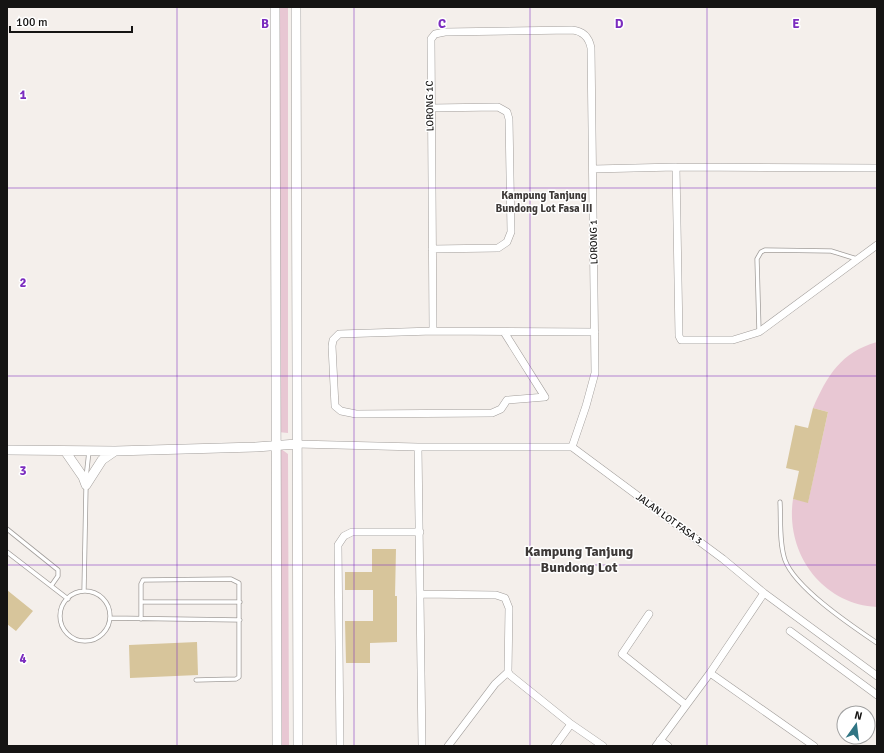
<svg xmlns="http://www.w3.org/2000/svg" width="884" height="753" viewBox="0 0 884 753" font-family="Signika,sans-serif">
	<rect width="100%" height="100%" fill="#f4efeb"/>
	<path fill="#e8c7d3" d="M276 7H288V433L278 432Z
		M877 342V607C821 604 785 552 793 499L808 502 828 412 813 408C827 376 841 352 877 342Z
		M277 446 288 454 289 746H278Z"/>
	<path fill="#d7c59b" d="M813 408 828 412 808 503 793 499 799 471 786 468 795 425 808 428Z
		M372 549H396L395 596H397V642L370 643V663H346L345 621H373V590H345V572H372Z
		M7 590 33 611 16 631 7 624Z
		M197 642 198 675 130 678 129 645Z"/>
	<g fill="none" stroke-linecap="round" stroke-linejoin="round">
		<g stroke="#a29e9b" stroke-width="5">
			<path id="lane" d="M759 331 757 259 761 252 765 250 831 251 857 259
				M86 478 89 451
				M780 502C781 520 779 543 785 560 795 588 852 626 877 643
				M7 529 58 570V576L51 586
				M7 552 68 599
				M84 591 86 487
				M60 616a25 25 0 1 1 50 0a25 25 0 1 1-50 0Z
				M141 602H240
				M110 618 240 620
				M141 619V584L143 580 231 579 239 583V677L236 679 196 680"/>
		</g>
		<g stroke="#a29e9b" stroke-width="8">
			<path id="street" d="M430 108 498 107 507 112 509 119 511 232 507 242 498 248 432 249
				M676 167 679 336 681 340H733L759 332 877 245
				M593 169 676 167 877 168
				M433 331 431 39 435 34 445 32 572 30C583 31 589 37 591 48L595 373 586 406 572 447
				M504 332 545 397 507 400 501 409 492 413 356 414 341 411 335 406 332 346 333 340 339 334 433 331 595 332
				M297 444 418 447H572
				M418 447 422 746
				M572 447 723 559 764 593 877 676
				M421 594 496 595 505 598 509 608 508 672 510 675 571 724 603 746
				M649 614 622 654 686 705
				M790 631 877 695
				M710 673 814 746
				M660 740 668 746
				M340 746 338 545 344 536 352 532H420
				M448 746 495 684 508 672
				M555 746 571 724
				M656 746 710 673 764 593"/>
		</g>
		<g stroke="#a29e9b" stroke-width="10">
			<path id="secondary" d="M275 7 277 746
				M296 7 298 746
				M7 450 115 451 256 447 297 444
				M65 451 83 477 86 485
				M86 485 102 460 115 451"/>
		</g>
		<use href="#lane" stroke="#fff" stroke-width="3.5"/>
		<use href="#street" stroke="#fff" stroke-width="7"/>
		<use href="#secondary" stroke="#fff" stroke-width="9"/>
	</g>
	<path fill="none" stroke="#7b2cbf" stroke-width="1" stroke-opacity="0.55" d="M177 7V746M354 7V746M530 7V746M707 7V746M7 188H877M7 376H877M7 565H877"/>
	<g text-anchor="middle" dominant-baseline="central" stroke-width="3" stroke-linejoin="round" paint-order="stroke">
		<g font-size="10" fill="#151413" stroke="#fff">
			<text transform="translate(430 106) rotate(-91)">LORONG 1C</text>
			<text transform="translate(594 242) rotate(-91)">LORONG 1</text>
			<text transform="translate(669 519) rotate(36)">JALAN LOT FASA 3</text>
		</g>
		<g font-size="11" font-weight="bold" fill="#3d3937" stroke="#fff">
			<text x="544" y="195">Kampung Tanjung<tspan x="544" dy="13">Bundong Lot Fasa III</tspan></text>
		</g>
		<g font-size="14" font-weight="bold" fill="#3d3937" stroke="#fff">
			<text x="579" y="551">Kampung Tanjung<tspan x="579" dy="16">Bundong Lot</tspan></text>
		</g>
	</g>
	<g font-size="13" text-anchor="middle" font-weight="bold" fill="#7b2cbf" stroke="#fff" stroke-width="3" stroke-linejoin="round" paint-order="stroke">
		<text x="265" y="28">B</text>
		<text x="442" y="28">C</text>
		<text x="619" y="28">D</text>
		<text x="796" y="28">E</text>
		<text x="23" y="99">1</text>
		<text x="23" y="287">2</text>
		<text x="23" y="475">3</text>
		<text x="23" y="663">4</text>
	</g>
	<rect width="884" height="753" fill="none" stroke="#151413" stroke-width="16"/>
	<g transform="translate(856 725) rotate(14)"><circle r="19" fill="#ffffff" stroke="#a1a1a1"/>
	<path d="M0-3L7 15L0 10L-7 15Z" fill="#307584"/>
	<text y="-6" font-size="11" font-weight="bold" text-anchor="middle" fill="#151413">N</text>
	</g>
	<path d="M10 26v6h122v-6" fill="none" stroke="#151413" stroke-width="2"/>
	<text x="16" y="26" font-size="12" fill="#151413" stroke="#ffffff" stroke-width="3" paint-order="stroke">100 m</text>
</svg>
